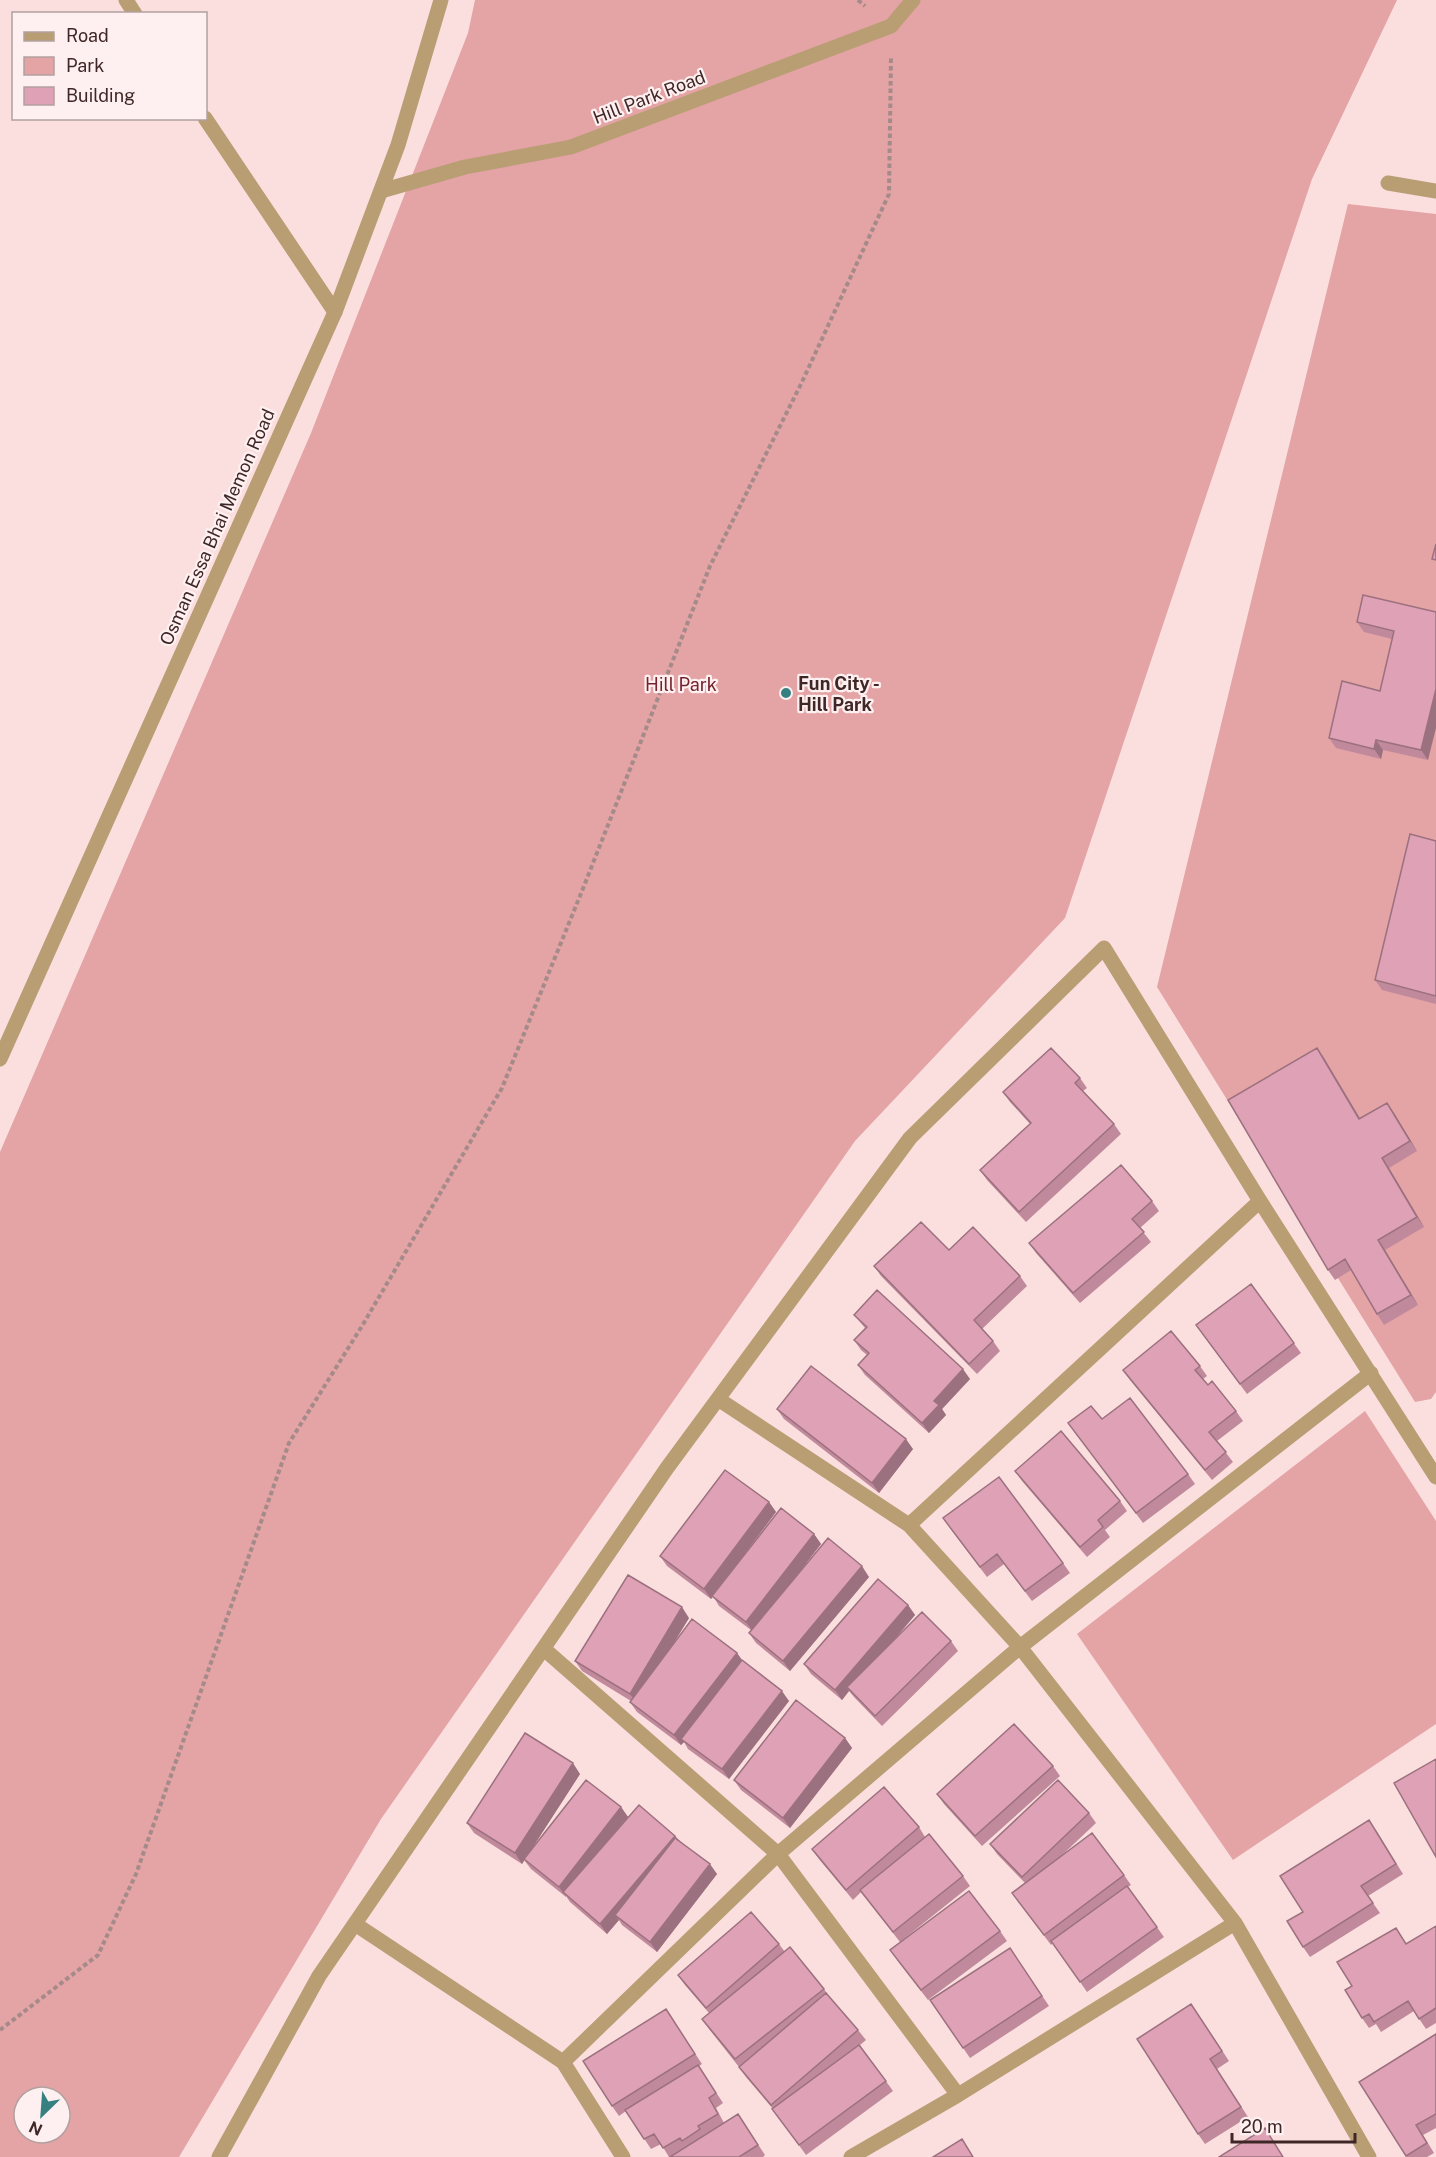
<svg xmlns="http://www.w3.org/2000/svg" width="1436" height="2157" viewBox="0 0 1436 2157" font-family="'Public Sans',sans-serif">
	<rect width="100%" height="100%" fill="#fbdfdf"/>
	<path fill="#e4a3a4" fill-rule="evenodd" d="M475 0H1397L1312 179 1065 918 855 1141 381 1819 179 2157H0V1152L311 433 468 33ZM24 2097H60V2133H24Z
		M1348 204 1436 214V1392L1431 1399 1415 1402 1157 987Z
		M1365 1411 1436 1521V1724L1233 1860 1077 1634Z"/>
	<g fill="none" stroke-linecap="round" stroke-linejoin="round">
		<path stroke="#a58a8a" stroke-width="4" stroke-dasharray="4.5 3" stroke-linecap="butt" d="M858 0 865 6
			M0 2030 98 1955 136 1874 289 1443 362 1326 502 1088 582 891 710 566 802 382 889 194 891 58"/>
		<path stroke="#b99e74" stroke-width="15" d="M381 191 465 167 571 147 891 26 913 0"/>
		<path stroke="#b99e74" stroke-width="15" d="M126 0 135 14
			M205 118 335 312
			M1388 183 1436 191
			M718 1399 909 1525 1020 1647 1235 1923 1369 2157
			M909 1525 1260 1201
			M544 1649 778 1854 958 2095
			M355 1924 563 2062 623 2157
			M563 2062 778 1854 1020 1647 1371 1373
			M219 2157 319 1976 667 1468 910 1138 1104 948 1260 1201 1436 1477
			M851 2157 958 2095 1235 1923"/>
		<path stroke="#b99e74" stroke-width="15" d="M0 1059 335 312 398 145 441 0"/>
	</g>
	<path fill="#c08a9c" d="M1436 612 1428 760 1383 750 1381 759 1336 748 1329 738 1380 691 1392 639 1364 632 1357 622Z
		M1436 841V1004L1382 990 1375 980Z
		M1324 1058 1360 1118 1387 1103 1394 1113 1417 1151 1389 1168 1424 1227 1385 1250 1418 1305 1384 1325 1377 1314 1351 1270 1335 1280 1328 1270Z
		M1080 1078 1087 1088 1083 1091 1114 1124 1121 1134 1026 1222 987 1180 980 1170 1030 1124 1010 1102 1003 1092Z
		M1152 1201 1159 1211 1140 1228 1151 1242 1080 1303 1036 1253 1029 1243Z
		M949 1250 1020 1276 1027 1286 982 1329 993 1341 1000 1351 977 1374 881 1276 874 1266Z
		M1251 1284 1301 1353 1247 1394 1203 1335Z
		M854 1315 970 1379 942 1409 946 1415 929 1433 865 1375 858 1365 867 1355 861 1350 854 1340 865 1328Z
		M1200 1366 1207 1376 1203 1379 1208 1385 1236 1411 1243 1421 1217 1441 1233 1462 1212 1480 1130 1380 1123 1370Z
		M777 1409 913 1449 879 1493 784 1419Z
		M1102 1419 1188 1474 1195 1484 1143 1523 1076 1433Z
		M1015 1471 1120 1501 1127 1511 1105 1530 1110 1537 1087 1557 1022 1481Z
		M769 1502 776 1512 729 1574 814 1534 821 1544 806 1563 869 1577 790 1671 756 1643 749 1633 751 1630 719 1606 713 1596 711 1599 667 1566 660 1556Z
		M950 1528 1063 1563 1070 1573 1032 1601 1004 1564 987 1577Z
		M908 1605 915 1615 892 1643 951 1641 958 1651 882 1726 854 1697 849 1691 842 1700 811 1674 804 1664Z
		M689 1618 670 1648 737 1653 742 1660 789 1701 729 1779 688 1749 684 1742 681 1745 637 1712 630 1702 631 1701 582 1671 575 1661Z
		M845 1738 852 1748 790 1828 741 1790 734 1780Z
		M1053 1766 1060 1776 982 1846 944 1804 937 1794Z
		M580 1774 529 1853 621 1807 628 1817 675 1836 678 1839 717 1874 657 1952 622 1925 619 1920 607 1934 570 1902 566 1896V1897L531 1869 524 1860 522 1864 474 1833 467 1823Z
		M1089 1813 1096 1823 1059 1858 1124 1875 1131 1885 1128 1887 1164 1937 1087 1992 1053 1943 1051 1945 1012 1893 1025 1883 997 1854 990 1844Z
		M919 1827 925 1837 963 1876 970 1886 900 1942 861 1892 853 1900 819 1859 812 1849Z
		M1376 1830 1403 1874 1368 1896 1380 1913 1310 1957 1303 1947V1912Z
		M1436 1926V2023L1426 2029 1414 2011 1381 2032 1376 2024 1369 2028 1362 2018 1352 1986 1396 1928 1406 1944Z
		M1000 1931 1007 1941 928 2000 897 1960Z
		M779 1944 785 1952 824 1989 831 1999 858 2030 866 2040 860 2045 893 2091 806 2155 773 2109 746 2077 739 2067 709 2029 702 2019 709 2013 685 1985 678 1975Z
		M1010 1948 1049 2006 970 2058 930 2000Z
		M666 2009 702 2064 699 2066 723 2103 716 2108 724 2123 738 2114 765 2155 763 2157H669L661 2144 651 2149 626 2111 619 2116 612 2106Z
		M1198 2014 1229 2061 1217 2069 1248 2117 1205 2144 1198 2134Z
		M1436 2034V2128L1423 2135 1434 2153 1427 2157H1407L1359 2082Z"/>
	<path fill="#9c717f" d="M1436 689V728L1428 760 1421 750Z
		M1376 740 1383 750 1381 759 1374 749Z
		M1317 1048 1324 1058 1366 1129 1359 1119Z
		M1387 1103 1394 1113 1417 1151 1410 1141Z
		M1382 1158 1389 1168 1424 1227 1417 1217Z
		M1378 1240 1385 1250 1418 1305 1411 1295Z
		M963 1369 970 1379 942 1409 946 1415 929 1433 922 1423 934 1401Z
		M906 1439 913 1449 879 1493 872 1483Z
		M769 1502 776 1512 711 1599 704 1589Z
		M814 1534 821 1544 753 1632 746 1622Z
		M862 1566 869 1577 790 1671 783 1661Z
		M908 1605 915 1615 850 1691 847 1687 849 1691 842 1700 835 1690Z
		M682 1607 689 1618 637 1704 630 1694Z
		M737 1653 744 1663 681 1739 684 1742 681 1745 674 1735Z
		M782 1691 789 1701 729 1779 722 1769Z
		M845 1738 852 1748 790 1828 783 1818Z
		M573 1763 580 1774 522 1864 515 1853Z
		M621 1807 628 1817 563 1892 566 1897 559 1887Z
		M675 1836 683 1846 615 1915 619 1920 607 1934 600 1924Z
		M710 1864 717 1874 657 1952 650 1942Z"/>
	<path fill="#dfa1b5" stroke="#9c717f" stroke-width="1.5" d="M1436 544V560L1432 559Z
		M1363 595 1436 612V689L1421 750 1376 740 1374 749 1329 738 1342 681 1380 691 1394 631 1357 622Z
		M1410 834 1436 841V996L1375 980Z
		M1051 1048 1080 1078 1075 1083 1114 1124 1019 1212 980 1170 1031 1123 1003 1092Z
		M1317 1048 1359 1119 1387 1103 1410 1141 1382 1158 1417 1217 1378 1240 1411 1295 1377 1314 1345 1259 1328 1270 1228 1100Z
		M1121 1165 1152 1201 1132 1219 1144 1232 1073 1293 1029 1243Z
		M921 1222 949 1250 973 1227 1020 1276 974 1320 993 1341 969 1364 874 1266Z
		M1251 1284 1294 1343 1240 1384 1196 1325Z
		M877 1290 963 1369 934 1401 939 1405 922 1423 858 1365 869 1353 854 1340 867 1327 854 1315Z
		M1171 1331 1200 1366 1195 1370 1208 1385 1212 1381 1236 1411 1209 1432 1226 1452 1205 1470 1123 1370Z
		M811 1366 906 1439 872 1483 777 1409Z
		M1130 1398 1188 1474 1136 1513 1068 1423 1091 1406 1102 1419Z
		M1061 1431 1120 1501 1098 1520 1103 1527 1080 1547 1015 1471Z
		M725 1470 769 1502 704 1589 660 1556Z
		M999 1477 1063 1563 1025 1591 997 1554 980 1567 943 1518Z
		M781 1508 814 1534 746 1622 712 1596Z
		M828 1538 862 1566 783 1661 749 1633Z
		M628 1575 682 1607 630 1694 575 1661Z
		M878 1579 908 1605 835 1690 804 1664Z
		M922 1612 951 1641 875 1716 847 1687Z
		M692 1619 737 1653 674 1735 630 1702Z
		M742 1660 782 1691 722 1769 681 1739Z
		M796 1700 845 1738 783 1818 734 1780Z
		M1014 1724 1053 1766 975 1836 937 1794Z
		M525 1733 573 1763 515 1853 467 1823Z
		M1436 1759V1857L1394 1783Z
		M586 1780 621 1807 559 1887 524 1859Z
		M1058 1780 1089 1813 1022 1877 990 1844Z
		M884 1787 919 1827 846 1890 812 1849Z
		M639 1805 675 1836 600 1924 563 1892Z
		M1369 1820 1396 1864 1361 1886 1373 1903 1303 1947 1287 1921 1303 1912 1280 1876Z
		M1092 1833 1124 1875 1044 1935 1012 1893Z
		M929 1834 963 1876 893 1932 860 1890Z
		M675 1838 710 1864 650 1942 615 1915Z
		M1127 1886 1157 1927 1080 1982 1051 1941Z
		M969 1891 1000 1931 921 1990 890 1950Z
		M751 1912 779 1944 706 2008 678 1975Z
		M1436 1926V2008L1419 2019 1408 2001 1374 2022 1369 2014 1362 2018 1345 1990 1352 1986 1337 1962 1396 1928 1406 1944Z
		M790 1947 824 1989 735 2059 702 2019Z
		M1010 1948 1042 1996 963 2048 930 2000Z
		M826 1993 858 2030 771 2105 739 2067Z
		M1191 2004 1222 2051 1210 2059 1241 2107 1198 2134 1137 2039Z
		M666 2009 695 2054 612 2106 583 2061Z
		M1436 2034V2114L1416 2125 1427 2143 1406 2156 1359 2082Z
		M859 2045 886 2081 799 2145 772 2109Z
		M698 2065 716 2093 709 2098 718 2114 698 2126 700 2129 682 2141 680 2138 663 2148 654 2134 644 2139 625 2110Z
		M738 2114 758 2145 739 2157H670Z
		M1265 2128 1283 2157H1219Z
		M962 2139 973 2157H933Z"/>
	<circle fill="#378082" stroke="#fef0f0" stroke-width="2" cx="786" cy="693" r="6"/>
	<g text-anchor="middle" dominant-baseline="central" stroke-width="4.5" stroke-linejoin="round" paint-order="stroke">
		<g font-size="18" fill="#402727" stroke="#fef0f0">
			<text transform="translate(649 97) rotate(-21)">Hill Park Road</text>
			<text transform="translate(217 527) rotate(-66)">Osman Essa Bhai Memon Road</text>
		</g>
		<g font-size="18" font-weight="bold" fill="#402727" stroke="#fef0f0" text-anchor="start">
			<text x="798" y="683">Fun City -<tspan x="798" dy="21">Hill Park</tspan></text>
		</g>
		<g font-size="18" fill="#76232d" stroke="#fef0f0">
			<text x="681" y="684">Hill Park</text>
		</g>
	</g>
	<rect x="12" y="12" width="195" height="108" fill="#fef0f0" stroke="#b2a0a0" stroke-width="1.5"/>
	<rect x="24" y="32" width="30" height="9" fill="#b99e74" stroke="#b2a0a0" stroke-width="1.5"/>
	<text x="66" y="42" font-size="18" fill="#402727">Road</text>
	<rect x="24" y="57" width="30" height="18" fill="#e4a3a4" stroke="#b2a0a0" stroke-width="1.5"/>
	<text x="66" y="72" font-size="18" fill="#402727">Park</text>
	<rect x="24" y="87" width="30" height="18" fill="#dfa1b5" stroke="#b2a0a0" stroke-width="1.5"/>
	<text x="66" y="102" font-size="18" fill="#402727">Building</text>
	<g transform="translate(42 2115) rotate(205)"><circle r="28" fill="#fef0f0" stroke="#b2a0a0" stroke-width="1.5"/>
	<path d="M0-4.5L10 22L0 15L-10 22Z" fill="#378082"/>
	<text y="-9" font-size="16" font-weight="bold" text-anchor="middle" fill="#402727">N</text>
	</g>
	<path d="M1232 2133v9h123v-9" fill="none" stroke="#402727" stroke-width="3"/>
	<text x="1241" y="2133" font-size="18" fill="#402727" stroke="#fef0f0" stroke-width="4.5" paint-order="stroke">20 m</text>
</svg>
